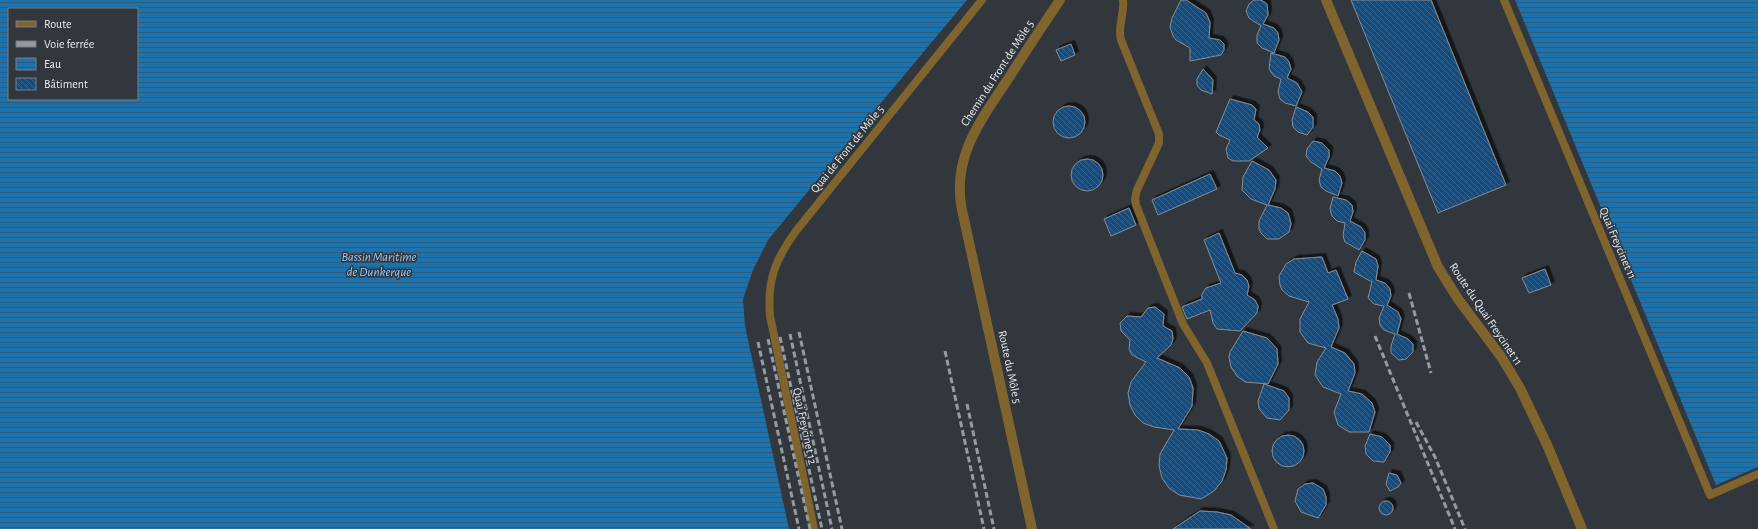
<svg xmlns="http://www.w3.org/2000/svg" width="1758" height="529" viewBox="0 0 1758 529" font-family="'Alegreya Sans',sans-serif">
	<defs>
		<pattern id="water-rules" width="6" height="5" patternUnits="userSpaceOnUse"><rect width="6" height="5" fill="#1b72ad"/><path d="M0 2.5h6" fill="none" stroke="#305c7a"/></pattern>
		<pattern id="building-back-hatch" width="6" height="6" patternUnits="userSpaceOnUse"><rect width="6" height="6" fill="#174b7b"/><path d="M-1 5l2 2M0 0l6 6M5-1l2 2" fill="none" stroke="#39658e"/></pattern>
		<filter id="shadow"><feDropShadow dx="3.5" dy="-3.5" stdDeviation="0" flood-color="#0009"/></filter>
	</defs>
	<rect width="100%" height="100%" fill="#31373c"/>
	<path fill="url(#water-rules)" fill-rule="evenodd" d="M0 0H967L845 146 768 240 753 270 743 299 745 326 789 529H0ZM9 9H137V99H9Z
		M1515 0H1758V467L1716 485Z"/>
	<path fill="url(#building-back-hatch)" stroke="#868d94" filter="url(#shadow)" d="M1181 0H1186L1206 13 1210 22 1209 38 1220 40 1224 44V50L1221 55 1190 61V48L1176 40 1173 36 1170 27 1172 18Z
		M1254 0H1261L1267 4 1268 15 1263 24 1274 28 1278 33 1279 40 1274 53 1262 48 1257 43V35L1261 26 1249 18 1246 11 1249 4Z
		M1351 0H1431L1506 185 1438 213Z
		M1071 44 1075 55 1061 61 1056 50Z
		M1271 53 1285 57 1289 62 1291 69 1287 78 1297 83 1302 92 1296 106 1285 103 1280 99 1278 92 1281 79 1274 76 1269 69Z
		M1203 69 1213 80 1212 94 1201 90 1197 85V79Z
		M1230 99 1252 105 1256 109 1254 120 1259 124 1260 130 1257 137 1268 148 1249 161H1233L1228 158 1226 149 1230 140 1219 135 1216 132Z
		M1053 122a16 16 0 1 1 32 0a16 16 0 1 1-32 0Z
		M1296 107 1308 112 1313 117V127L1307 135 1298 132 1293 127 1292 120Z
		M1313 141 1322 143 1329 150V157L1324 168 1335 171 1340 176 1342 183 1338 196 1326 191 1321 187 1319 180 1322 169 1311 162 1306 156 1307 149Z
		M1071 175a16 16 0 1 1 32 0a16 16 0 1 1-32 0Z
		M1252 161 1269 170 1276 180 1275 189 1268 205 1281 208 1288 213 1289 216 1291 224 1289 232 1279 239H1267L1261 233 1259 229V221L1267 205 1251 199 1242 190 1243 177Z
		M1210 174 1217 189 1158 215 1152 200Z
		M1333 197 1346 200 1352 205 1353 212 1350 221 1361 227 1365 233V240L1359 250 1345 242 1343 236 1345 223 1337 221 1332 216 1330 209Z
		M1129 208 1136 225 1111 236 1104 219Z
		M1219 233 1235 273 1242 275 1247 280 1249 286 1247 295 1255 300 1258 306 1257 313 1240 331 1217 329 1213 323 1210 310 1187 319 1182 307 1202 299V294L1206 288 1221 283 1204 240Z
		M1362 251 1376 259 1378 266 1376 280 1385 283 1390 289 1391 296 1387 305 1398 312 1401 319 1397 334 1408 339 1413 344V352L1406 359 1399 360 1391 353V346L1395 334 1384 330 1380 325 1379 318 1384 306 1374 304 1368 298 1372 282 1354 272 1356 262Z
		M1322 257 1328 273 1336 270 1348 299 1332 305 1338 319 1339 328 1331 347 1345 353 1354 364 1355 373 1348 391 1362 394 1372 403 1375 412 1369 432H1349L1338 425 1334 412 1341 394 1323 387 1315 375 1317 362 1326 348 1308 343 1300 332V319L1309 302 1289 296 1282 290 1280 285 1279 276 1286 264 1294 259Z
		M1545 269 1551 285 1529 293 1522 278Z
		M1155 307 1164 314 1163 326 1172 331 1173 339 1171 345 1157 358 1180 368 1189 377 1193 388 1192 406 1178 429 1198 430 1209 434 1219 441 1227 458 1226 470 1222 481 1214 491 1201 499 1179 495 1169 488 1162 478 1159 466 1160 454 1174 430 1154 427 1143 423 1135 415 1130 405 1128 393 1131 382 1146 362 1132 355 1129 349 1130 340 1121 331 1120 323 1127 316 1141 317 1148 308Z
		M1243 331 1267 338 1277 349 1278 364 1268 384 1245 382 1237 376 1231 367 1229 357 1230 352Z
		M1264 384 1284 391 1289 398V410L1280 420 1267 418 1259 409 1258 401Z
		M1370 434 1382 437 1390 445V452L1384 462 1373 461 1366 454 1365 446Z
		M1272 451a16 16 0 1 1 32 0a16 16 0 1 1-32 0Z
		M1389 473 1397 475 1401 483 1398 487 1390 491 1386 484Z
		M1313 483 1323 489 1326 497V505L1318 518 1301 512 1295 501 1298 489 1305 484Z
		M1379 508a7 7 0 1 1 14 0a7 7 0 1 1-14 0Z
		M1200 511 1217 512 1231 515 1251 529H1173Z"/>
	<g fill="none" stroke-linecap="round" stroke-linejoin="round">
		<path stroke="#80642d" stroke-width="8" d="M1123 0C1125 14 1117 26 1121 40L1159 134V143L1137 190 1135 199 1136 205 1183 324 1207 363 1274 529
			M1504 0 1710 495 1758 474
			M814 529 770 316C767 280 775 260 796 231L982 0"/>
		<path stroke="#80642d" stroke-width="10" d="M1326 0 1438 267 1458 299 1502 358 1520 388 1548 447 1582 529
			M1032 529 962 210C951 156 982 119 1010 76 1026 51 1043 25 1060 0"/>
		<path stroke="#969b9f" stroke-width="3" stroke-dasharray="6 3" stroke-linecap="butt" d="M1409 293 1431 373
			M799 332 842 529
			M790 334 832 529
			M1375 336 1455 529
			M780 337 822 529
			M768 339 810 529
			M758 342 799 529
			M945 351 984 529
			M967 404 994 529
			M1416 422 1435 457 1465 529"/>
	</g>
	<g text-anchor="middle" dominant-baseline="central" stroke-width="3" stroke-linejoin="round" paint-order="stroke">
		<g font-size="12" fill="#e8ecf0" stroke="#31373c">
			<text transform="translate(997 73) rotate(-57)">Chemin du Front de Môle 5</text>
			<text transform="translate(847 149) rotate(-51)">Quai de Front de Môle 5</text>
			<text transform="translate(1618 243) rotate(67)">Quai Freycinet 11</text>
			<text transform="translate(1486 314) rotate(56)">Route du Quai Freycinet 11</text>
			<text transform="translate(1010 367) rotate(78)">Route du Môle 5</text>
			<text transform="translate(805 426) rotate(78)">Quai Freycinet 12</text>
		</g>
		<g font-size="13" font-style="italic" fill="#92cbfc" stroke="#31373c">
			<text x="379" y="257">Bassin Maritime<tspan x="379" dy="15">de Dunkerque</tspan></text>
		</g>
	</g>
	<rect x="8" y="8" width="130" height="92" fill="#31373c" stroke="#7a7f84"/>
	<rect x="16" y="21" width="20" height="6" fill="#80642d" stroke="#7a7f84"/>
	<text x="44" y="28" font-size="12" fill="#e8ecf0">Route</text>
	<rect x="16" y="41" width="20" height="6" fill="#969b9f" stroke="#7a7f84"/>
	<text x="44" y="48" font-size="12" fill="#e8ecf0">Voie ferrée</text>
	<rect x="16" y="58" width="20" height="12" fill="url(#water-rules)" stroke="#7a7f84"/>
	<text x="44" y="68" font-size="12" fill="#e8ecf0">Eau</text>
	<rect x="16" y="78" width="20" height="12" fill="url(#building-back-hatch)" stroke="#7a7f84"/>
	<text x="44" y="88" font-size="12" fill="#e8ecf0">Bâtiment</text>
</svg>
